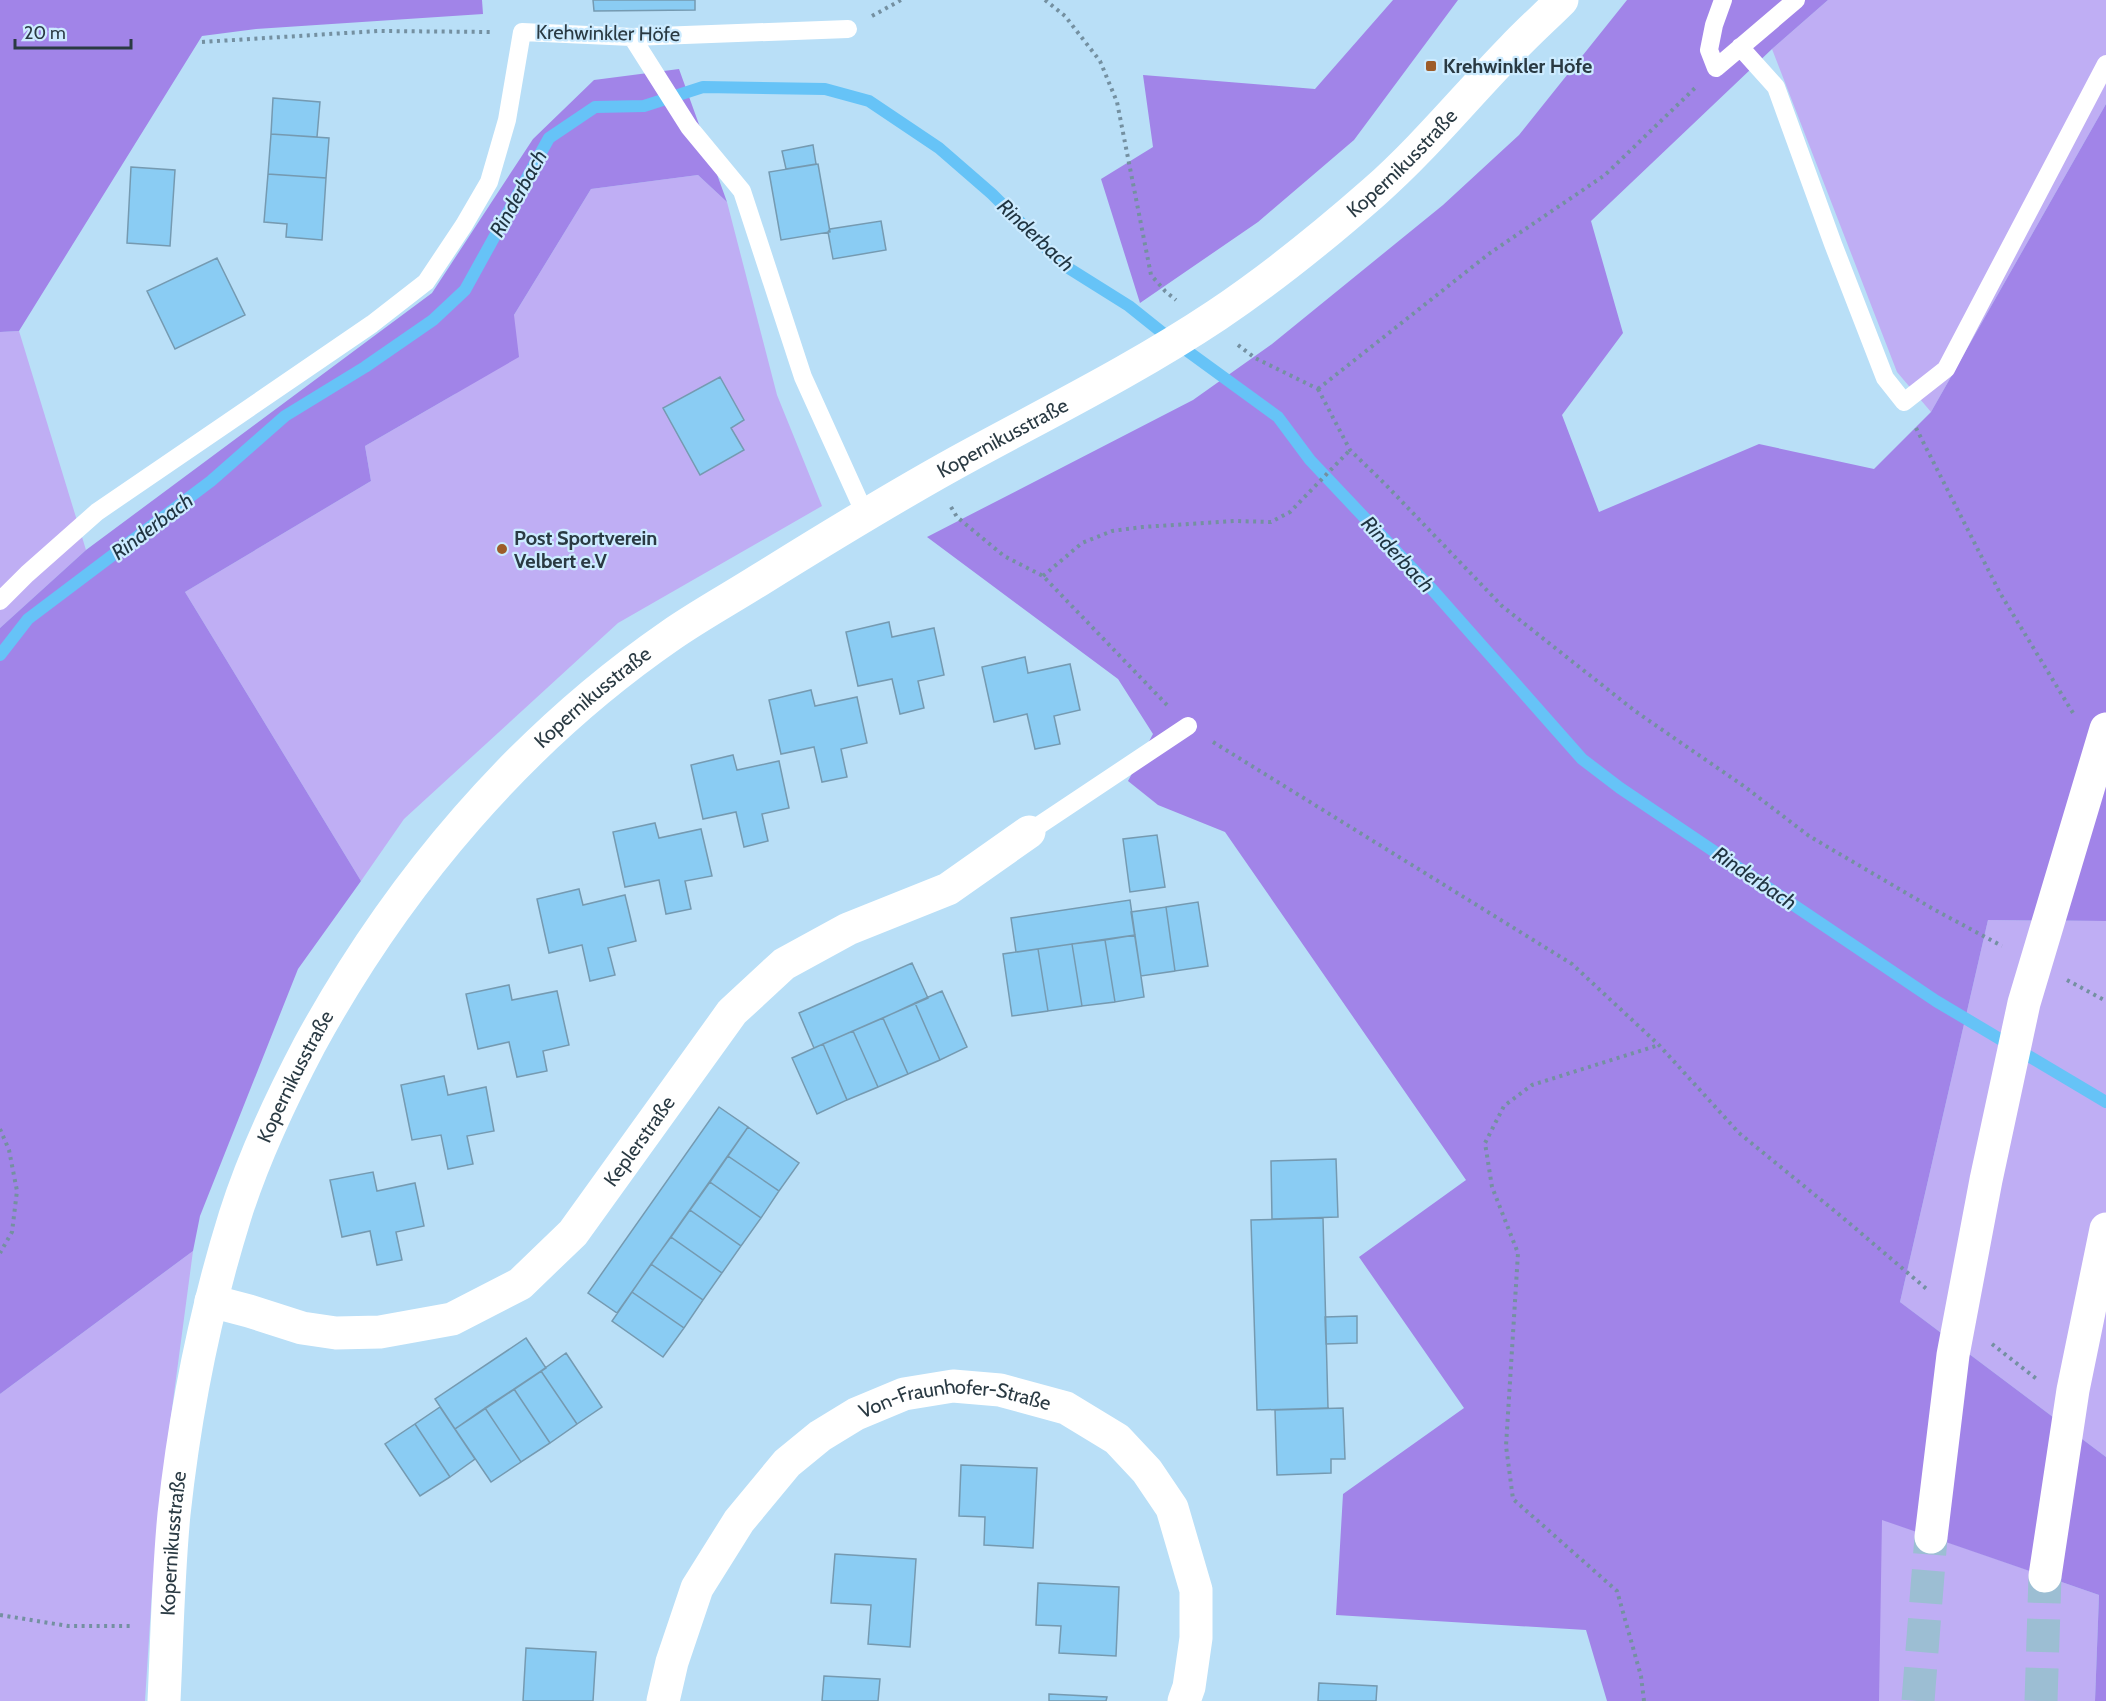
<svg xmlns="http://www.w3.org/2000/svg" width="2106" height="1701" viewBox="0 0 2106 1701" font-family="Cabin,sans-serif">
	<rect width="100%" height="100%" fill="#b9dff7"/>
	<path fill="#bfaef4" d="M1828 0H2106V104L1931 412 1897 372 1772 49Z
		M698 175 727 202 777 395 822 506 618 623 404 819 361 881 185 592 371 481 365 446 455 394 514 315 591 189Z
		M19 331 86 550 0 628V332Z
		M1988 920 2106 921V1457L1900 1302Z
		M193 1251 167 1446 152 1591 145 1701H0V1394Z
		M1881 1519 2099 1595 2095 1701H1878Z"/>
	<path fill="#a184e8" d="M0 0H482L483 14 256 29 202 36 19 331 0 332Z
		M1393 0H1458L1354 140 1258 222 1140 303 1101 179 1153 147 1143 75 1315 89Z
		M1627 0H1828L1772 49 1591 221 1623 333 1562 415 1599 512 1759 444 1874 469 1931 412 2106 104V921L1988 920 1900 1302 2106 1457V1701H2095L2099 1595 1882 1520 1879 1701H1607L1586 1630 1336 1615 1343 1494 1464 1408 1359 1257 1466 1180 1225 832 1158 805 1128 781 1153 734 1118 679 927 537 1193 400 1272 344 1443 205 1519 135Z
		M679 69 727 202 698 175 591 189 514 315 519 357 365 446 371 481 185 592 361 881 298 969 200 1216 193 1251 0 1394V628L86 550 432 293 533 139 594 80Z"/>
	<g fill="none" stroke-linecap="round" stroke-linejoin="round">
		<path stroke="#66c3f7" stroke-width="12" d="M0 655 28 619 211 481 285 416 365 367 433 320 465 290 549 138 595 107 644 106 703 87 825 89 869 101 939 148 992 194 1062 264 1129 306 1164 334 1278 417 1310 460 1430 587 1582 759 1620 788 1936 1001 2106 1102"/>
	</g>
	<path fill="#8accf3" stroke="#759ab1" stroke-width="1.5" d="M593 0H695V10L594 11Z
		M273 98 320 102 317 137 271 134Z
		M271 134 329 138 326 178 268 174Z
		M813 145 816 164 786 169 782 151Z
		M818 164 830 232 781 240 769 172Z
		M131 167 175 170 170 246 127 243Z
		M268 174 326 178 322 240 286 237 287 224 264 222Z
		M881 221 886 250 833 259 828 232 830 229Z
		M217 258 245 315 175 349 147 291Z
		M720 377 744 420 731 428 744 450 700 475 663 408Z
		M889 622 892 637 934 628 944 675 918 681 924 708 900 714 892 679 858 686 846 632Z
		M1025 657 1028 673 1070 664 1080 710 1054 716 1060 744 1035 749 1027 714 994 722 982 667Z
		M811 690 815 706 857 697 867 743 841 749 847 777 822 782 814 747 781 754 769 700Z
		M733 755 737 770 779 761 789 808 762 814 768 841 744 847 736 812 703 819 691 765Z
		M655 823 659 838 701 829 712 876 685 881 691 909 666 914 659 880 625 887 613 832Z
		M1157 835 1165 887 1130 892 1123 839Z
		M579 889 583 905 625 895 636 941 608 948 615 975 590 981 582 945 549 953 537 899Z
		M1130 900 1135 935 1016 952 1011 918Z
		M1198 902 1208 966 1175 971 1166 907Z
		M1166 907 1175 971 1141 976 1131 912Z
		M1135 935 1144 997 1115 1002 1105 940Z
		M1105 940 1115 1002 1082 1006 1072 944Z
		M1072 944 1082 1006 1048 1011 1038 949Z
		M1038 949 1048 1011 1012 1016 1003 954Z
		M912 963 928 998 814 1048 799 1013Z
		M509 985 512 1000 557 991 569 1045 543 1051 547 1071 517 1077 509 1042 478 1049 466 994Z
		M942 991 967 1047 940 1060 915 1003Z
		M915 1003 940 1060 908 1074 883 1018Z
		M883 1018 908 1074 878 1087 853 1031Z
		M853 1031 878 1087 847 1100 823 1044Z
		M823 1044 847 1100 817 1114 792 1058Z
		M444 1076 448 1095 486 1087 494 1131 467 1136 473 1164 448 1169 441 1135 412 1140 401 1085Z
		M719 1107 748 1127 617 1313 588 1293Z
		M748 1127 799 1163 779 1191 728 1156Z
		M728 1156 779 1191 761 1218 710 1182Z
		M1336 1159 1338 1217 1272 1219 1271 1161Z
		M373 1172 377 1191 415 1183 424 1226 396 1232 402 1260 377 1265 370 1231 342 1237 330 1180Z
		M710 1182 761 1218 741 1246 690 1210Z
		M690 1210 741 1246 722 1273 671 1237Z
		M1323 1218 1328 1408 1257 1410 1251 1220Z
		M671 1237 722 1273 703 1300 651 1264Z
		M651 1264 703 1300 684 1328 632 1292Z
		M632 1292 684 1328 663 1357 612 1321Z
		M1357 1316V1343L1326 1344 1325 1317Z
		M526 1338 546 1368 455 1429 435 1399Z
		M566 1353 602 1407 577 1424 541 1371Z
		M541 1371 577 1424 550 1443 514 1389Z
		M514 1389 550 1443 521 1462 485 1408Z
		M440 1407 475 1459 450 1477 415 1424Z
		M485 1408 521 1462 491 1482 455 1429Z
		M1343 1408 1345 1459H1331V1473L1277 1475 1275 1410Z
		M415 1424 450 1477 420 1496 385 1444Z
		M961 1465 1037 1468 1033 1548 984 1545 985 1517 959 1516Z
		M835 1554 916 1559 910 1647 868 1644 871 1605 831 1603Z
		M1038 1583 1119 1587 1116 1656 1059 1653 1061 1626 1036 1625Z
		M526 1648 596 1652 593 1701H523Z
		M824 1676 880 1679 878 1701H822Z
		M1319 1683 1377 1686 1376 1701H1318Z
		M1049 1694 1107 1697 1106 1701H1049Z"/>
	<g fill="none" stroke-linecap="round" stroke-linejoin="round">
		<path stroke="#9cbed3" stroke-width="33" stroke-dasharray="33 16" stroke-linecap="butt" d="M1918 1701 1931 1537
			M2041 1701 2045 1576"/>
		<path stroke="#7490a1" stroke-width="4" stroke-dasharray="3 4.5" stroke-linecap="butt" d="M1045 0 1065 16 1100 61 1117 102 1151 275 1165 291 1176 300
			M872 16 901 0
			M202 42 378 31 492 32
			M1238 345 1255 358 1318 389
			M1318 389 1350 450 1385 484 1502 606 1635 711 1745 787 1809 836 1935 910 2002 946
			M1318 389 1490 253 1605 175 1696 87
			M1916 428 2000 593 2073 713
			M951 507 957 517 1004 556 1043 576 1167 705
			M1043 576 1082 543 1112 531 1142 527 1235 521 1271 522 1290 512 1350 450
			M1213 742 1572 964 1659 1045 1739 1133 1842 1217 1929 1291
			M2067 980 2106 1001
			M0 1129 9 1150 17 1191 12 1232 0 1253
			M1992 1344 2038 1380
			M0 1615 68 1626H130
			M1644 1701 1641 1676 1617 1591 1513 1499 1506 1446 1518 1253 1492 1187 1485 1143 1504 1106 1532 1085 1659 1045"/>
		<path stroke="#fff" stroke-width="18" d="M1723 0 1714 25 1709 50 1716 68 1796 0
			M632 37 689 127 742 191 803 377 865 514
			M1740 47 1776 87 1833 244 1885 378 1904 402 1946 369 2106 64
			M0 601 27 574 97 512 372 324 426 282 464 225 489 182 507 120 522 32 632 37 848 29
			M1029 832 1188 726"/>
		<g stroke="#fff" stroke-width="33">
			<path id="s1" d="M211 1301 249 1311 302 1328 336 1333 380 1332 452 1319 520 1284 573 1233 732 1012 784 964 848 929 948 889 1029 832"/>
			<path id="s2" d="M663 1701 672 1662 697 1588 739 1521 787 1463 820 1436 856 1414 904 1394 953 1386 1000 1390 1066 1408 1117 1439 1147 1471 1172 1508 1196 1590V1638L1189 1687 1184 1701"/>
		</g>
		<path stroke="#fff" stroke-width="33" id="s3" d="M164 1701C167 1639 168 1576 174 1514 185 1413 205 1312 235 1216 254 1156 281 1099 310 1044 398 883 520 739 671 635 700 615 731 598 761 579 830 536 900 493 972 454 1055 409 1139 367 1217 315 1272 278 1324 236 1374 192 1424 148 1466 96 1512 49 1528 32 1546 16 1562 0"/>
		<path stroke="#fff" stroke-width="33" d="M1931 1537 1953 1355 1986 1180 2024 1003 2106 729
			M2045 1576 2073 1390 2106 1229"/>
	</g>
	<g fill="#9d5c29" stroke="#ccebff" stroke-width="2">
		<rect x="1425" y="60" width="12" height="12" rx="3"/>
		<circle cx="502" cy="549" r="6"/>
	</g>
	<g text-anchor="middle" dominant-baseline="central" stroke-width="4.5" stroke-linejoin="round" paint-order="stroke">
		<g font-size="20" fill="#2a3a43" stroke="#ccebff">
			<text transform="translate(608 33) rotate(1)">Krehwinkler Höfe</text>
			<text stroke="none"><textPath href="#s3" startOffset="2103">Kopernikusstraße</textPath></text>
			<text stroke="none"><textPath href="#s3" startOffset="1616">Kopernikusstraße</textPath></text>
			<text stroke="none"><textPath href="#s3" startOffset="1130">Kopernikusstraße</textPath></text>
			<text stroke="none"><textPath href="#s3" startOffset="644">Kopernikusstraße</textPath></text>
			<text stroke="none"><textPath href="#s1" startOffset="510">Keplerstraße</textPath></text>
			<text stroke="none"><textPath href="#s2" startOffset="460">Von-Fraunhofer-Straße</textPath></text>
			<text stroke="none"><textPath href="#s3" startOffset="158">Kopernikusstraße</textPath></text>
		</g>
		<g font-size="20" font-weight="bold" fill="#2a3a43" stroke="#ccebff" text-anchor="start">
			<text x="1443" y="66">Krehwinkler Höfe</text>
			<text x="514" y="538">Post Sportverein<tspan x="514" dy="23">Velbert e.V</tspan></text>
		</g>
		<g font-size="21" font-style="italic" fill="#1f3441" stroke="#ccebff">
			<text transform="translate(518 193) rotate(-61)">Rinderbach</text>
			<text transform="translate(1036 235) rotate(43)">Rinderbach</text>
			<text transform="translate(152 526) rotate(-37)">Rinderbach</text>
			<text transform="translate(1398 554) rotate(47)">Rinderbach</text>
			<text transform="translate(1755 878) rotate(34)">Rinderbach</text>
		</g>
	</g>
	<path d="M15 39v9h116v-9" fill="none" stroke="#2a3a43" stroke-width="3"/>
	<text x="24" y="39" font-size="18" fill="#2a3a43" stroke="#ccebff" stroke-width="4.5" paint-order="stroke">20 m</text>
</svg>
